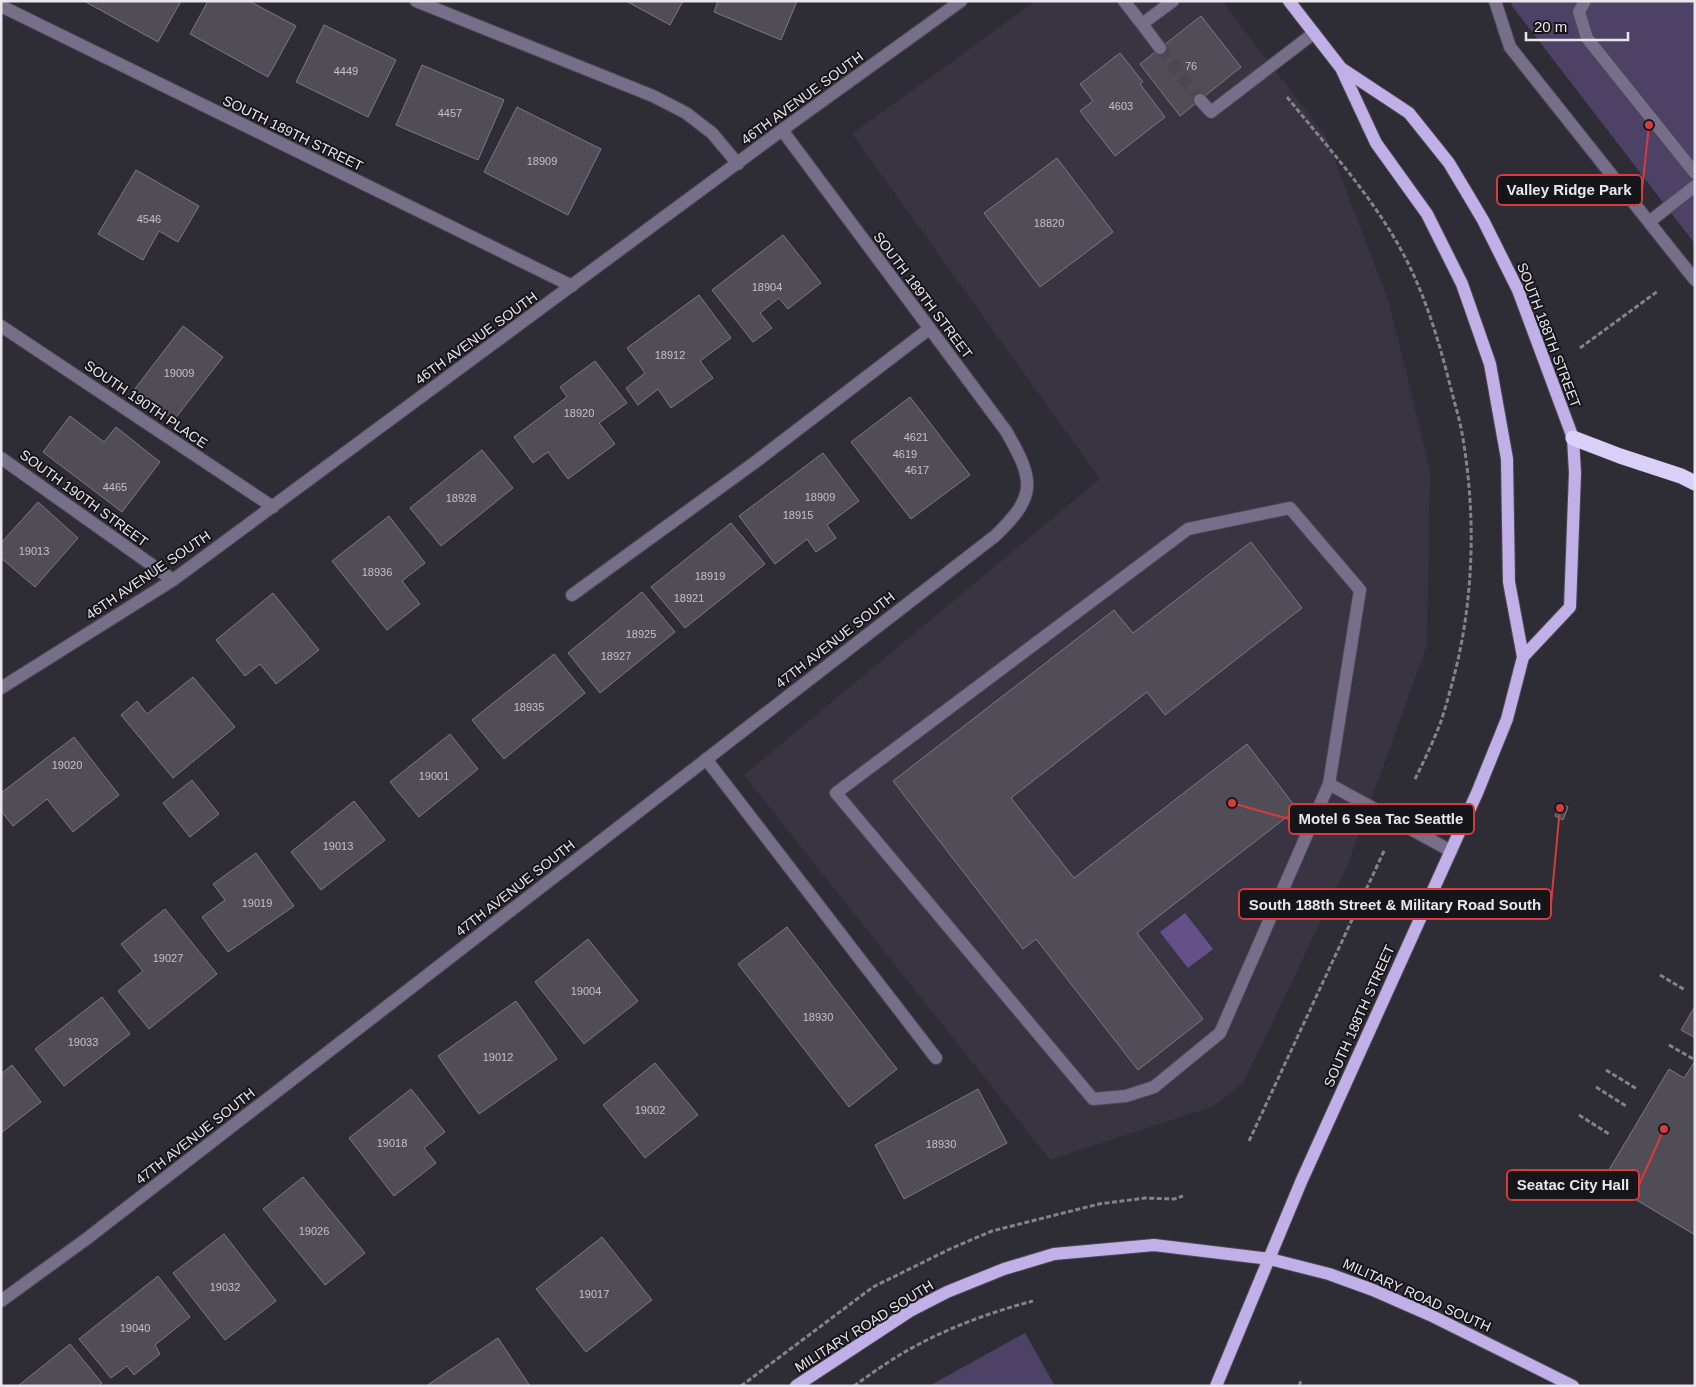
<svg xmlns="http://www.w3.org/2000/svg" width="1696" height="1387" viewBox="0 0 1696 1387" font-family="Helvetica,sans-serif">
	<rect width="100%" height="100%" fill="#2e2c35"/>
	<path fill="#383442" d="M1036 1H1222L1326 137 1388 300 1430 470 1427 645 1348 864 1244 1082 1214 1106 1050 1160 744 775 1100 479 852 134Z"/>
	<path fill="#4d4266" d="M1511 1H1695V244L1512 6Z
		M1025 1333 1055 1386H929Z"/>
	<path fill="#64518a" d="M1185 913 1213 949 1188 968 1160 932Z"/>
	<path fill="#504d57" stroke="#7c7984" d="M84 1H181L158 42Z
		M208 1H249L296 26 268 77 190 34Z
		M626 1H683L670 25Z
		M718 1H797L781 40 714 12Z
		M1201 16 1241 67 1180 116 1140 64Z
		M324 25 396 60 368 117 296 82Z
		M1120 53 1143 82 1140 84 1165 117 1115 156 1080 111 1093 101 1080 84Z
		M422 65 504 100 478 160 396 125Z
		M517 107 601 149 568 215 484 172Z
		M1057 158 1113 232 1040 287 984 213Z
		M136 170 199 206 178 242 159 231 143 260 98 234Z
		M783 235 821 283 788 309 779 298 760 313 772 328 753 342 712 290Z
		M699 295 731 338 700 361 713 378 671 408 658 389 638 405 626 388 645 373 627 348Z
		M183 326 223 357 174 420 134 390Z
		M595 361 627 403 599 423 615 444 568 479 548 452 533 463 514 437 567 397 560 387Z
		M910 397 970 475 911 519 851 442Z
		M70 416 104 442 116 427 160 462 122 512 43 452Z
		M482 450 513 488 441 546 410 508Z
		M823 453 859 501 827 525 836 538 816 552 807 539 775 564 739 516Z
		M38 502 78 538 35 587 1 558V543Z
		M389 516 425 563 402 581 420 604 387 630 332 561Z
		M731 523 765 564 685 628 651 587Z
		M1251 542 1302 608 1165 715 1147 692 1011 798 1074 878 1247 744 1297 809 1137 933 1203 1019 1138 1070 1036 939 1023 949 893 781 1114 610 1133 633Z
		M642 592 675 632 600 693 568 653Z
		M273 593 319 650 276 684 260 664 245 676 216 640Z
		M554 654 585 693 504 759 472 720Z
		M193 677 235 727 173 778 121 715 137 701 147 714Z
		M450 734 478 769 419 817 390 782Z
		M74 737 119 795 73 832 47 799 13 826 1 811V793Z
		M192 780 219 814 190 837 163 803Z
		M354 801 385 840 321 890 291 852Z
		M1560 803 1568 807 1563 820 1555 816Z
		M256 853 294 906 228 952 202 917 225 900 213 884Z
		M165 909 217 974 149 1029 118 991 143 971 121 944Z
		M787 927 897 1069 849 1107 738 964Z
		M588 939 638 1001 584 1044 535 982Z
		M102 997 130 1034 64 1086 35 1049Z
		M516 1001 557 1059 479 1114 438 1056Z
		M1695 1006V1038L1681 1030Z
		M1695 1061V1235L1603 1180 1669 1069 1684 1078Z
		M655 1063 698 1115 645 1158 603 1105Z
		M12 1065 41 1102 1 1133V1074Z
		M411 1089 445 1132 424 1148 436 1163 394 1196 349 1138Z
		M978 1089 1007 1143 904 1199 875 1145Z
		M303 1177 365 1253 325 1285 263 1209Z
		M224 1234 276 1301 225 1340 173 1273Z
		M602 1237 652 1300 586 1352 536 1289Z
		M158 1276 190 1317 155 1345 160 1354 134 1375 127 1366 111 1378 79 1339Z
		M498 1338 530 1386H426Z
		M70 1344 102 1383 98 1386H18Z"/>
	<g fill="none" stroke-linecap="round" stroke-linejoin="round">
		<path stroke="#4a4851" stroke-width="12" stroke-dasharray="12 6" stroke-linecap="butt" d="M1160 48 1200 100"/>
		<g stroke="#4c4a52" stroke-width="14">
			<path id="minor" d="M416 1 653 96 686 113 712 133 738 164
				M1124 1 1142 24 1173 1
				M1495 1 1510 47 1695 280
				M1585 1 1579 12 1587 38 1695 173
				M1 6 572 286
				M1142 24 1160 48
				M1200 100 1211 112 1314 33
				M1649 222 1695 186
				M1 326 273 507
				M1 458 173 580
				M572 595 754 463 929 329
				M1 688 173 580 782 130 961 1
				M706 759 936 1058
				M1329 784 1220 1033 1154 1087 1126 1096 1093 1099 836 793 1188 529 1290 508 1360 590 1329 784 1451 851
				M1 1301 85 1240 995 536C1038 495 1034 480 1006 431L782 130"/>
		</g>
		<g stroke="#4c4a52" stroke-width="14">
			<path id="major" d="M1341 68 1409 113 1449 163 1483 220 1518 290 1573 438 1575 473 1570 607 1523 657
				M796 1386 910 1311 947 1292 1004 1269 1054 1254 1154 1245 1270 1259 1329 1274 1373 1290 1430 1315 1573 1386
				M1216 1386 1301 1182 1477 793 1507 719 1523 657 1509 582 1507 459 1490 364 1462 284 1427 214 1376 143 1341 68 1289 1"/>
		</g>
		<g stroke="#4c4a52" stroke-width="16">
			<path id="highway" d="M1573 438 1620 456 1681 476 1695 483"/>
		</g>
		<path stroke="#85838a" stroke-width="3" stroke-dasharray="5 2.5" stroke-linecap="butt" d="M1287 97C1329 149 1376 200 1407 261 1427 301 1439 342 1450 385 1454 401 1459 417 1462 433 1477 518 1474 608 1450 691 1447 702 1444 713 1440 724 1433 742 1424 761 1415 779
			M1580 348 1658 291
			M1660 975 1685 990
			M1669 1045 1695 1060
			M1606 1070 1637 1089
			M1596 1087 1626 1106
			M1579 1115 1609 1134
			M1249 1141 1384 851
			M741 1386 873 1287 952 1248 992 1231 1099 1204 1145 1198 1174 1199 1183 1196
			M854 1386C868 1376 883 1365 898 1356 939 1331 987 1313 1033 1301
			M1299 1386 1301 1381"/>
		<use href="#minor" stroke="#776f8a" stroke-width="12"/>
		<use href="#major" stroke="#c0b0e7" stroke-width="12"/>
		<use href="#highway" stroke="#dacff7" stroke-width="15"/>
	</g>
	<g text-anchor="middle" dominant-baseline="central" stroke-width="4" stroke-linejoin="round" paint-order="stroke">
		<g font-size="11" fill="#c3c0c8">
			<text x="1191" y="66">76</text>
			<text x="346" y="71">4449</text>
			<text x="1121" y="106">4603</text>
			<text x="450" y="113">4457</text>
			<text x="542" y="161">18909</text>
			<text x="149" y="219">4546</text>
			<text x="1049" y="223">18820</text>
			<text x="767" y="287">18904</text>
			<text x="670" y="355">18912</text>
			<text x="179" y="373">19009</text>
			<text x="579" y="413">18920</text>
			<text x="916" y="437">4621</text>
			<text x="905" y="454">4619</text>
			<text x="917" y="470">4617</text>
			<text x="115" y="487">4465</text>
			<text x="820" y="497">18909</text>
			<text x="461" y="498">18928</text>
			<text x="798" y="515">18915</text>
			<text x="34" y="551">19013</text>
			<text x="377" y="572">18936</text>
			<text x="710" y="576">18919</text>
			<text x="689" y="598">18921</text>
			<text x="641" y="634">18925</text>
			<text x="616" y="656">18927</text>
			<text x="529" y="707">18935</text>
			<text x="67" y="765">19020</text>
			<text x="434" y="776">19001</text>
			<text x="338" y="846">19013</text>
			<text x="257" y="903">19019</text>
			<text x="168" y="958">19027</text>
			<text x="586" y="991">19004</text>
			<text x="818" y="1017">18930</text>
			<text x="83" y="1042">19033</text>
			<text x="498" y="1057">19012</text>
			<text x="650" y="1110">19002</text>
			<text x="392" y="1143">19018</text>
			<text x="941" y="1144">18930</text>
			<text x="314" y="1231">19026</text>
			<text x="225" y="1287">19032</text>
			<text x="594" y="1294">19017</text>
			<text x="135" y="1328">19040</text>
		</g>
		<g font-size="14" fill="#e9e7ed" stroke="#161519">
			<text transform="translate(802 98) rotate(-36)">46TH AVENUE SOUTH</text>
			<text transform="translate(293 133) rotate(26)">SOUTH 189TH STREET</text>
			<text transform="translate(923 295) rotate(53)">SOUTH 189TH STREET</text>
			<text transform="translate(1549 335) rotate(69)">SOUTH 188TH STREET</text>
			<text transform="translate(476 338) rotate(-36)">46TH AVENUE SOUTH</text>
			<text transform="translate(146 404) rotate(34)">SOUTH 190TH PLACE</text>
			<text transform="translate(84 498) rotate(36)">SOUTH 190TH STREET</text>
			<text transform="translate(148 575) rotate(-34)">46TH AVENUE SOUTH</text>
			<text transform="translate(835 640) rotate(-38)">47TH AVENUE SOUTH</text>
			<text transform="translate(515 888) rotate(-38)">47TH AVENUE SOUTH</text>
			<text transform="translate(1359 1016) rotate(-66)">SOUTH 188TH STREET</text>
			<text transform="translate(195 1136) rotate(-38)">47TH AVENUE SOUTH</text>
			<text transform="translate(1417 1295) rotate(24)">MILITARY ROAD SOUTH</text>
			<text transform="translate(864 1326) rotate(-32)">MILITARY ROAD SOUTH</text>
		</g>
	</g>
	<path fill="none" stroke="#d83b3c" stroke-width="2" d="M1649 125L1642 190M1232 803L1289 819M1560 808L1551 904M1664 1129L1639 1185"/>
	<g fill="#d83b3c" stroke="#161519" stroke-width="2">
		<circle cx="1649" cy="125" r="5"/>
		<circle cx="1232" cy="803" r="5"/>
		<circle cx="1560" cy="808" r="5"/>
		<circle cx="1664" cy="1129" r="5"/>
	</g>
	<g fill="#161519" stroke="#d83b3c" stroke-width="2">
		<rect x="1497" y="175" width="145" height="30" rx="5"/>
		<rect x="1289" y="804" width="185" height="30" rx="5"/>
		<rect x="1239" y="889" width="312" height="30" rx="5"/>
		<rect x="1507" y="1170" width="132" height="30" rx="5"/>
	</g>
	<g font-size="15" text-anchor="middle" font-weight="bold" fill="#e9e7ed">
		<text x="1569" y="195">Valley Ridge Park</text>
		<text x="1381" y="824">Motel 6 Sea Tac Seattle</text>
		<text x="1395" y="910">South 188th Street &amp; Military Road South</text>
		<text x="1573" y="1190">Seatac City Hall</text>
	</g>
	<rect width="1696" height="1387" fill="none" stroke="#e9e7ed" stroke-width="5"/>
	<path d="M1526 32v8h102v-8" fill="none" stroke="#e9e7ed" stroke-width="2.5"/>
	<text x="1534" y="32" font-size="15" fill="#e9e7ed" stroke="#161519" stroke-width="4" paint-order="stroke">20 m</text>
</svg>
